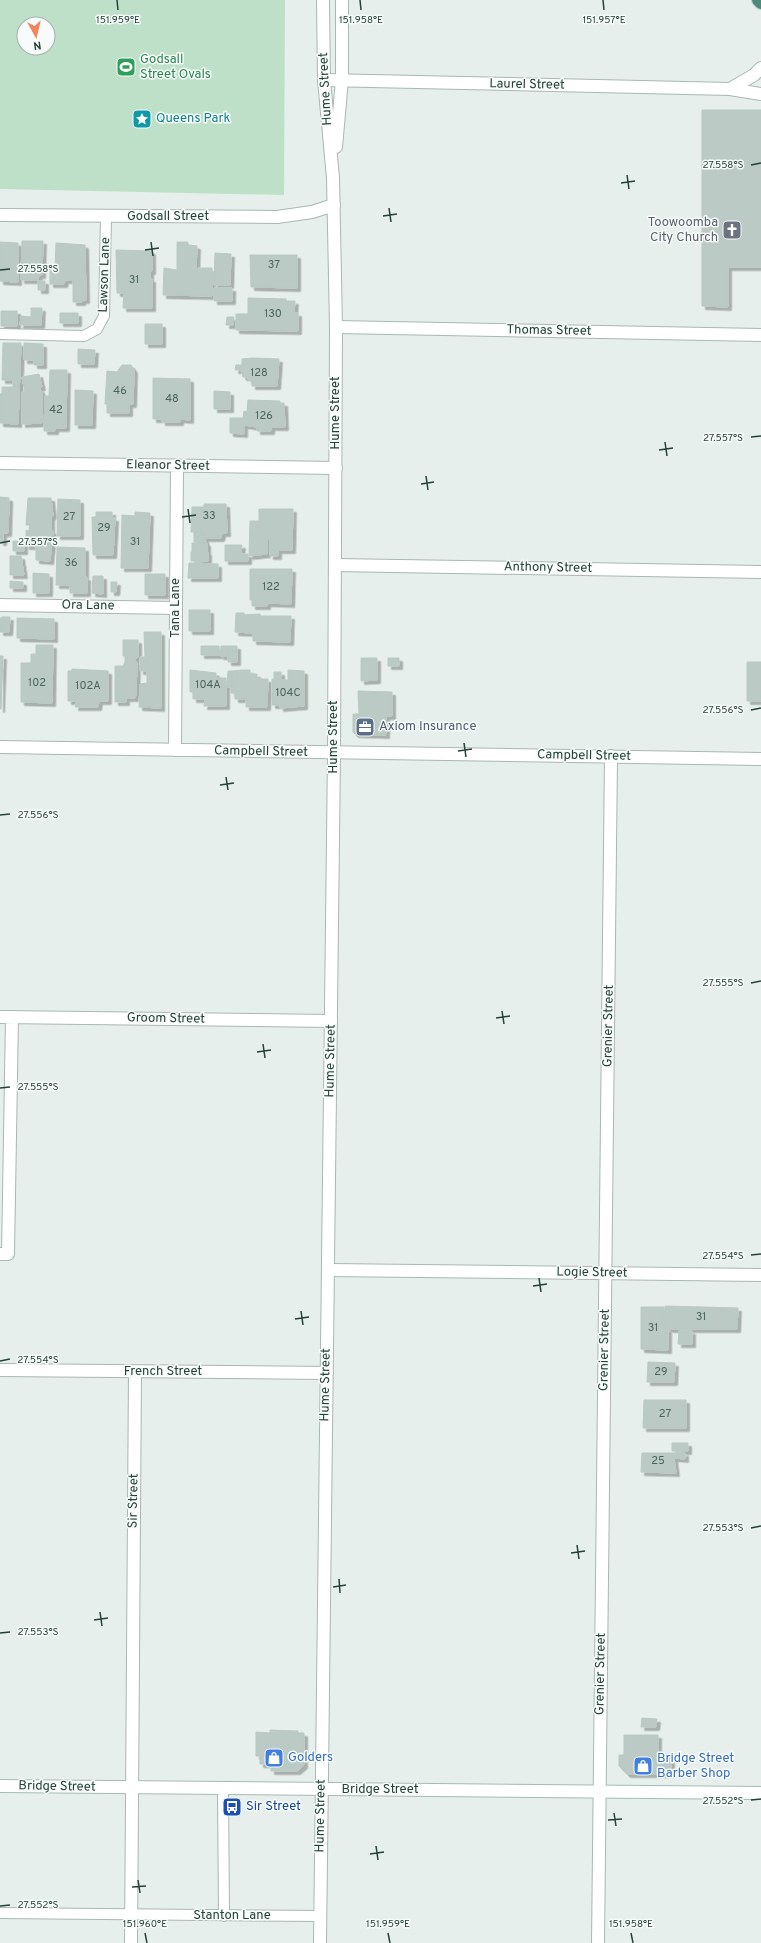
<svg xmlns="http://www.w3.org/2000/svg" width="761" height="1943" viewBox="0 0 761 1943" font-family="Overpass,sans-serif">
	<defs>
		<filter id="shadow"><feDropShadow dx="3.5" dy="3.5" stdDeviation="0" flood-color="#0004"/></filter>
	</defs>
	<rect width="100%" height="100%" fill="#e6efeb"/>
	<path fill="#bfe0c8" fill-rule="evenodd" d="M0 0H285L284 195 0 189ZM24 24H48V48H24Z"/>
	<path fill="#bbcac4" stroke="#b8c9c2" filter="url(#shadow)" d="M702 110H761V267H728V307L702 306Z
		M22 241H43L42 275H39L38 280H21Z
		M0 242 18 243V282L0 281Z
		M177 242H188V245L197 246 196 270H198V268H212V296L163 295 164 268 177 270Z
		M56 243 85 245 86 300H82V302H73V280H65L64 284H50V267L55 268Z
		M116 250 152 251V271H150V279H152V308H123L124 293H117Z
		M215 253 231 254 230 285H214Z
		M250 255H297V288L251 287Z
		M38 281H45V290H38Z
		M214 288H232V301H214Z
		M248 298 286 299V301H295L294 313H298V331L236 330V314H248Z
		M31 308H42L41 325H20L21 316 31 317Z
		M1 311H17V326H1Z
		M60 313H78V323H60Z
		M227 317H234L233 325H226Z
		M145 324H162V344H145Z
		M3 343H21L18 424 0 423V394H2V387H13V380H2Z
		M24 343 43 344V365H34V360H24Z
		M78 349 95 350 94 364H78Z
		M252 358 279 359 277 386H252V381L248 380V377H243L241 370H235L236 365H242V359Z
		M122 365H131L134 370 133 404H129V413H107V404H105L107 371 117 372Z
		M50 370H67L66 428H55V431H44L45 396H49Z
		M39 374 42 387H39L42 392V423L22 424V392H25L22 377Z
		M153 378 190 379V420L180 419V422H162V419H153Z
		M75 390 93 391 92 425H75Z
		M214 391 230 392V409H214Z
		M248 400 280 401V403H284L285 427H271V431H257V427L244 425V434L230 433V418H243L244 411 247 412Z
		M0 497 9 498V503L8 533H3V542H0Z
		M28 498H51L53 516H51V531H53L50 561 36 560V546H26V530L29 531 30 525H26Z
		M58 499 80 500V536H57Z
		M204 504H226L227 533H222L221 538H203V532H191L192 507H204Z
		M259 509H293L292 550H278V556H270V539H267V554L249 556 250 521H259Z
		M96 512H112V518H115L113 555H93L92 517H96Z
		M135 512 150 513 148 568H121L122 515 135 516Z
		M194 532H203L206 543 194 542Z
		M13 541H24V551H13Z
		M192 543H207V552H192Z
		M225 545H242L241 554H248V561H225Z
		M57 547 85 548V578L87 577V593H70V585H56Z
		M191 552H208V561H191Z
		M10 556H21L24 575H10Z
		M189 563 218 564V578H188Z
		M250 569H292L291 604 267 603V606H252V600H250Z
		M33 573 49 574V593H33Z
		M145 574H165V595H145Z
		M93 576H103V594L92 593Z
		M10 581 23 582V588H10Z
		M111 582H117L116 592H111Z
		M189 610H210V631H189Z
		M236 613H244V615L260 614V616H291L290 642 253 641V633L235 632Z
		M2 617H10L9 632H2Z
		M0 618H2V632H0Z
		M17 618 54 619V639L17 638Z
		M144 632H161V708L139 707 140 684 147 683V671H140V657H145Z
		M123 640H138V657H136L135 662H137L136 695 135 698H126V702H115V666H123L125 662V656H123Z
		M36 645H53L52 703 21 702V663H31V654H36Z
		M201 646H219V655H201Z
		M221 646H228V656H220Z
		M228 646H237V662H228Z
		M0 656H3L1 709H0Z
		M361 658H377V680L361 681Z
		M388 658H399V666H388Z
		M747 662H761V701H747Z
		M72 669 108 671V701H99L98 707H75L76 701H68V671H72Z
		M190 670 216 673V678H226V706H204L205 699H193V692H190Z
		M243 670H250V674H257V679H268L267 707H246V699H235V693H231L232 671Z
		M288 670 304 671V706L280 708V705H272V679L288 680Z
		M228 671H232V687H227Z
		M274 672H281V679H274Z
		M358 691 392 692V716H386V735L355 734 353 732V714H359Z
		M665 1306 738 1308 737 1329H670L665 1326Z
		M641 1307H664V1328L668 1329V1350L641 1349Z
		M679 1331H692V1344H678Z
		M648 1362 675 1363 674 1382H647Z
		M644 1400H686V1428H643Z
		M672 1443H688V1451H672Z
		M642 1453H685V1459L674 1458 676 1473 641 1472Z
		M642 1718 657 1719 656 1727H641Z
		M270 1730 298 1731V1733H304V1765L297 1771H271V1764H260V1756H256V1732L270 1733Z
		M624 1735H658V1754H671V1774H627L619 1766V1755H624Z"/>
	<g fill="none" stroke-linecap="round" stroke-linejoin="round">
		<g stroke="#a8b8b2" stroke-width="12">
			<path id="service" d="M0 334 84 336 97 329 104 316 106 217
				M223 1789 224 1916
				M0 1913 320 1916"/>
		</g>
		<g stroke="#a8b8b2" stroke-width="14">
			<path id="minor" d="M324 80 730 89 761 94
				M730 89 754 75 761 68
				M0 215 277 217 312 212 334 205
				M336 327 761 335
				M0 463 336 468
				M335 565 761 572
				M0 605 176 608
				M0 747 761 759
				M175 750 177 466
				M0 1017 331 1021
				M0 1254H8L12 1017
				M328 1270 761 1275
				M0 1370 327 1373
				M131 1943 135 1372
				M598 1943 611 756"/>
		</g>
		<g stroke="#a8b8b2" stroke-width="14">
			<path id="tertiary" d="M336 147 342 80V0
				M320 1943 334 753 336 327 333 178 324 80 323 0"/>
		</g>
		<g stroke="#a4bbb3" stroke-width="14">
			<path id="secondary" d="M0 1786 761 1793"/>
		</g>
		<g stroke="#c2cac8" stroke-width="14">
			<path id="trunk" d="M758 0 761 3"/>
		</g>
		<use href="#service" stroke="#fff" stroke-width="10"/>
		<use href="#minor" stroke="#fff" stroke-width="12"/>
		<use href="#tertiary" stroke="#fff" stroke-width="12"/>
		<use href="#secondary" stroke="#fff" stroke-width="12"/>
		<use href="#trunk" stroke="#4c8a7c" stroke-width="12"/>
	</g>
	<path fill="none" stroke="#24423a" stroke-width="1.5" d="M117 0 118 10M360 0 361 10M603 0 604 10M751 165 761 163M627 175 629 189M621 183 635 181M389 208 391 222M383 216 397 214M151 242 153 256M145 250 159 248M0 270 10 269M751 437 761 436M665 442 667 456M659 450 673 448M426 476 428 490M421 484 434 482M188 509 190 523M182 517 196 515M0 543 10 541M751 710 761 708M464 743 466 757M458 751 472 749M226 777 228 790M220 785 234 783M0 815 10 814M751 983 761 981M502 1011 504 1024M496 1018 510 1016M263 1044 265 1058M257 1052 271 1050M0 1088 10 1087M751 1255 761 1254M539 1278 541 1292M533 1286 547 1284M301 1311 303 1325M295 1319 309 1317M0 1361 10 1359M751 1528 761 1526M577 1545 579 1559M571 1553 585 1551M339 1579 340 1593M333 1587 346 1585M100 1612 102 1626M94 1620 108 1618M0 1633 10 1632M751 1800 761 1799M614 1813 616 1826M608 1820 622 1819M376 1846 378 1860M370 1854 384 1852M138 1880 140 1893M132 1887 146 1886M0 1906 10 1905M145 1933 147 1943M388 1933 390 1943M631 1933 633 1943"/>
	<defs>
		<g id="stadium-square" transform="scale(1)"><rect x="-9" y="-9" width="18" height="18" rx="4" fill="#2e9e5b" stroke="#f7fbf9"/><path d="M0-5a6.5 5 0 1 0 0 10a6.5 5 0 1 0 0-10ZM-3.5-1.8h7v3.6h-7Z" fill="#fff"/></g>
		<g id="sight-square" transform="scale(1)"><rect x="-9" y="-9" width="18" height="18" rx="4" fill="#0f9aa8" stroke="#f7fbf9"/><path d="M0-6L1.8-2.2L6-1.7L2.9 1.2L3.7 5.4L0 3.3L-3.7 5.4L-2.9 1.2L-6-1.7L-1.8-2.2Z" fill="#fff"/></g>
		<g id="church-square" transform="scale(1)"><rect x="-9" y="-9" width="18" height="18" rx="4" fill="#6b7280" stroke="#f7fbf9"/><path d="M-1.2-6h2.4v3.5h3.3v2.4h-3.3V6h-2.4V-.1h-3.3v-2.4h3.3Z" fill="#fff"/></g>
		<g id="office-square" transform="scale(1)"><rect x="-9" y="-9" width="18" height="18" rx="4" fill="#5c6f8a" stroke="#f7fbf9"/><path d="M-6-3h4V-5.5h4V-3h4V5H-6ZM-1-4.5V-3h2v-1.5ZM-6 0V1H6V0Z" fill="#fff"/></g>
		<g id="shop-square" transform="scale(1)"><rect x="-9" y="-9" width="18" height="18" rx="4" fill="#3f7fe0" stroke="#f7fbf9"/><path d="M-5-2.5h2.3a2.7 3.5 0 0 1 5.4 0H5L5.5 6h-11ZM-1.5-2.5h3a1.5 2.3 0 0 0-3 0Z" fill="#fff"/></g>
		<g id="bus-square" transform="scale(1)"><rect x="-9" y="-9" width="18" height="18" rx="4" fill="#1a4fb4" stroke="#f7fbf9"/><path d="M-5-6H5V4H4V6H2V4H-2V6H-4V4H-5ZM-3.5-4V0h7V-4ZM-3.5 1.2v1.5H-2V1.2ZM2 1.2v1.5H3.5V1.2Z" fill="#fff"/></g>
	</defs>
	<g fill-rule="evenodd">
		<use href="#stadium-square" x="126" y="67"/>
		<use href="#sight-square" x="142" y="119"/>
		<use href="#church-square" x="732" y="230"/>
		<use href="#office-square" x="365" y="727"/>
		<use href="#shop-square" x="274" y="1758"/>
		<use href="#shop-square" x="643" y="1766"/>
		<use href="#bus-square" x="232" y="1807"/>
	</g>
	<g text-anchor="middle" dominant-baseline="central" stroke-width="3" stroke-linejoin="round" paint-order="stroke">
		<g font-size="11" fill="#4a645c">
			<text x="274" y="265">37</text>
			<text x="134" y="280">31</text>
			<text x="273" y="314">130</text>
			<text x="259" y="373">128</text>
			<text x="120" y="391">46</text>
			<text x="172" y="399">48</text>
			<text x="56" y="410">42</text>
			<text x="264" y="416">126</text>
			<text x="209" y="516">33</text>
			<text x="69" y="517">27</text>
			<text x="104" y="528">29</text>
			<text x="135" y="542">31</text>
			<text x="71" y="563">36</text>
			<text x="271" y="587">122</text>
			<text x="37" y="683">102</text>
			<text x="208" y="685">104A</text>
			<text x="88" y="686">102A</text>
			<text x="288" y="693">104C</text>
			<text x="701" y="1317">31</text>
			<text x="653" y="1328">31</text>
			<text x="661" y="1372">29</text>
			<text x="665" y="1414">27</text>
			<text x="658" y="1461">25</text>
		</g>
		<g font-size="13" fill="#27864d" stroke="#f7fbf9" text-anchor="start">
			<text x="140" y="60">Godsall<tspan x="140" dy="15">Street Ovals</tspan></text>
		</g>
		<g font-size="13" fill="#24423a" stroke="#f7fbf9">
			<text transform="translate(527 85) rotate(1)">Laurel Street</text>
			<text transform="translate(326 89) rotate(-93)">Hume Street</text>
			<text x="168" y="217">Godsall Street</text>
			<text transform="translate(105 275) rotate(-88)">Lawson Lane</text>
			<text transform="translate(549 331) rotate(1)">Thomas Street</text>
			<text transform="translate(336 413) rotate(-90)">Hume Street</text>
			<text transform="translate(168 466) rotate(1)">Eleanor Street</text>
			<text transform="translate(548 568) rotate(1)">Anthony Street</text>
			<text transform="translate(88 606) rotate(1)">Ora Lane</text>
			<text transform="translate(176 608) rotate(-90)">Tana Lane</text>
			<text transform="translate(334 737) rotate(-90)">Hume Street</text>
			<text transform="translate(261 752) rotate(1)">Campbell Street</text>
			<text transform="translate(584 756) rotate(1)">Campbell Street</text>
			<text transform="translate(166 1019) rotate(1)">Groom Street</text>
			<text transform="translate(609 1026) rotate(-89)">Grenier Street</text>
			<text transform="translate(331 1061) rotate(-89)">Hume Street</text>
			<text transform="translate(592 1273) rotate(1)">Logie Street</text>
			<text transform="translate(605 1350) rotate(-89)">Grenier Street</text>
			<text x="163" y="1372">French Street</text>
			<text transform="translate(326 1385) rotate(-89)">Hume Street</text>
			<text transform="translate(134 1501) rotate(-89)">Sir Street</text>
			<text transform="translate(601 1674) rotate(-89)">Grenier Street</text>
			<text transform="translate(57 1787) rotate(1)">Bridge Street</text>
			<text x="380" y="1790">Bridge Street</text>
			<text transform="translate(321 1816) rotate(-89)">Hume Street</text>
			<text x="232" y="1916">Stanton Lane</text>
		</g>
		<g font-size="13" fill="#0d838f" stroke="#f7fbf9" text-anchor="start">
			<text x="156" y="119">Queens Park</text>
		</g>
		<g font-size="13" fill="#5b616d" stroke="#f7fbf9" text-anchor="end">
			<text x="718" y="223">Toowoomba<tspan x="718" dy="15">City Church</tspan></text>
		</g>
		<g font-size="13" fill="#4e5e75" stroke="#f7fbf9" text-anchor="start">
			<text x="379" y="727">Axiom Insurance</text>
		</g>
		<g font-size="13" fill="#366cbe" stroke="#f7fbf9" text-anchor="start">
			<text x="288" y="1758">Golders</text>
			<text x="657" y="1759">Bridge Street<tspan x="657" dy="15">Barber Shop</tspan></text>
		</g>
		<g font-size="13" fill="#164399" stroke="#f7fbf9" text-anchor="start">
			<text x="246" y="1807">Sir Street</text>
		</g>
	</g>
	<g font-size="10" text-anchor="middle" fill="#24423a" stroke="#f7fbf9" stroke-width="3" stroke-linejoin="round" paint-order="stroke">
		<text x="118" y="23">151.959°E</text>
		<text x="361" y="23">151.958°E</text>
		<text x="604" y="23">151.957°E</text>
		<text x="723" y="168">27.558°S</text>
		<text x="38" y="272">27.558°S</text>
		<text x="723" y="441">27.557°S</text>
		<text x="38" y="545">27.557°S</text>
		<text x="723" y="713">27.556°S</text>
		<text x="38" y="818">27.556°S</text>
		<text x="723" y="986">27.555°S</text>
		<text x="38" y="1090">27.555°S</text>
		<text x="723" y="1259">27.554°S</text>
		<text x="38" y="1363">27.554°S</text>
		<text x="723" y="1531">27.553°S</text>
		<text x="38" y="1635">27.553°S</text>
		<text x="723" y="1804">27.552°S</text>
		<text x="38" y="1908">27.552°S</text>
		<text x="145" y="1927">151.960°E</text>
		<text x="388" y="1927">151.959°E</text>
		<text x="631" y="1927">151.958°E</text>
	</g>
	<g transform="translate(36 36) rotate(172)"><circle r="19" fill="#f7fbf9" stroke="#a3b1ad"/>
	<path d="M0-3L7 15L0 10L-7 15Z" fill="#f4845f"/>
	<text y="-6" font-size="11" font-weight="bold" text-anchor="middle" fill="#24423a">N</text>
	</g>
</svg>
